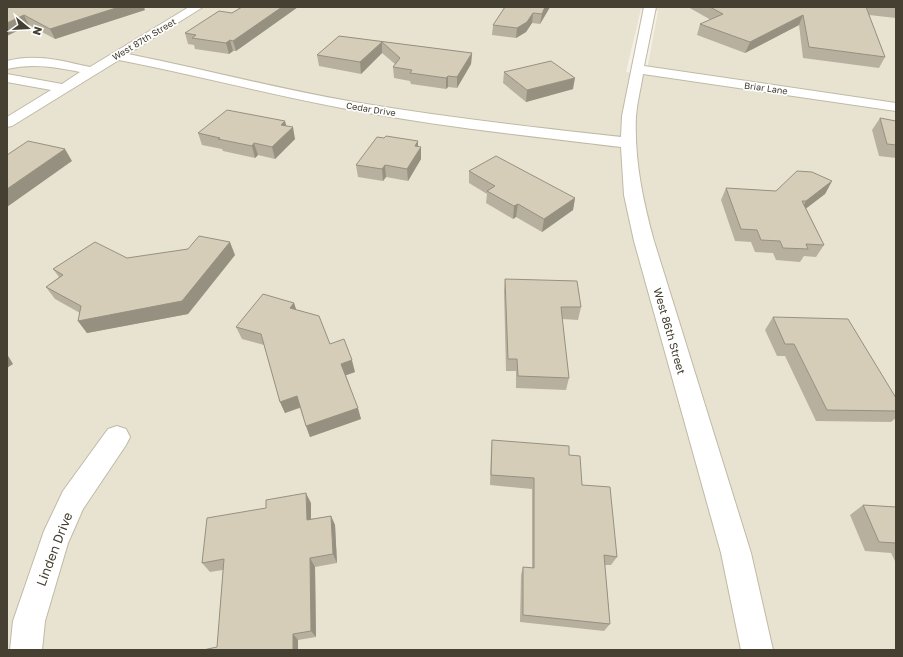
<svg xmlns="http://www.w3.org/2000/svg" width="903" height="657" viewBox="0 0 903 657" font-family="'Golos Text',sans-serif">
	<rect width="100%" height="100%" fill="#f4f0e4"/>
	<path fill="#e8e3d1" fill-rule="evenodd" d="M7 7H896V650H7ZM641 9 658 11 646 75 626 72Z"/>
	<g fill="none" stroke-linecap="round" stroke-linejoin="round">
		<g stroke="#c0b9a5" stroke-width="2">
			<path id="minor" d="M189 7H203L128 54C204 69 278 89 354 102 442 117 532 127 621 137L622 116 644 7H656L644 66 896 103V111L643 74C641 88 637 102 636 116 634 159 643 201 654 241L751 553 773 650H741L721 553 634 241 624 195 621 147C531 136 441 127 352 110 274 96 197 75 119 60L12 126 7 127V117L51 90 7 82V74L62 84 80 72C55 67 32 63 7 69V61C35 53 63 61 90 67Z
				M117 426 126 429 130 437 126 445 83 509 68 543 45 621 42 650H10L13 621 44 531 63 491 108 429Z"/>
		</g>
		<use href="#minor" fill="#fff" fill-rule="evenodd"/>
	</g>
	<path fill="#b8b09e" d="M7 7 145 10 55 39 29 25Z
		M242 7H298L236 51H233L229 54 195 49 194 45 188 44 185 33 232 13Z
		M550 7 540 24 532 23 526 32 516 38 492 35 493 25Z
		M688 7H896V18L869 15 885 57 879 68 803 58 799 25 745 53 697 35 700 24 711 20Z
		M339 36 472 53 471 64 457 88 448 87 446 89 411 84 410 81 394 78 393 67 395 64 382 53 361 74 319 66 317 55Z
		M504 72 573 89 526 102 503 83Z
		M880 118 896 121V158L879 156 872 130Z
		M287 126 295 139 275 159 258 155 255 158 223 151 222 149 202 145 198 133Z
		M384 138 418 141V146L421 159 408 181 386 177 383 181 358 177 356 165Z
		M469 171 575 198 573 210 542 232 516 217 513 219 486 203 487 194 469 183Z
		M832 181 825 194 806 208 824 245 816 257 804 256 800 262 776 260 773 253 755 252 751 242 735 241 721 200 726 188 776 191Z
		M235 255 188 314 87 333 78 321 80 313 55 299 46 287 59 277 53 269 127 258Z
		M505 279 581 307 578 320 562 319 569 378 566 390 516 388V371H506L504 291Z
		M294 303 296 310 330 344 355 372 346 375 361 419 310 437 306 426 300 408 285 413 280 402 264 345 242 339 236 327Z
		M773 317 896 398V418L891 422 816 421 785 356H777L765 330Z
		M492 440 569 455 582 485 617 557 611 565H605L610 624 604 631 520 622 521 575 523 567 532 568V489L490 485 491 451Z
		M311 503V519L331 516 335 525 337 563 315 567 316 637 298 640V650H203L217 647 223 570 210 572 202 563Z
		M863 505 896 507V563L891 553 865 551 850 515Z"/>
	<path fill="#969081" d="M119 7H144L145 10 55 39 50 29Z
		M282 7H298L236 51 233 41Z
		M545 7H550L540 24 542 14Z
		M533 13 532 23 526 32 516 38 517 28Z
		M24 15 29 25 7 36V23Z
		M803 15 799 25 745 53 750 42Z
		M230 40 233 51 229 54 226 43Z
		M382 42V53L361 74 360 62Z
		M472 53 471 64 457 88V77Z
		M448 76V87L446 89V78Z
		M575 78 573 89 526 102 527 90Z
		M285 121 288 132 293 127 295 139 275 159 272 147 281 125Z
		M418 141V151L421 147V159L408 181 407 169 415 146Z
		M254 143 258 155 255 158 252 146Z
		M65 149 72 161 7 207V189Z
		M385 165 386 177 383 181 382 169Z
		M832 181 825 194 799 214 806 201Z
		M575 198 573 210 542 232 544 219Z
		M518 204 516 217 513 219 514 206Z
		M230 242 235 255 188 314 87 333 78 321Z
		M294 303 298 315 290 308Z
		M7 354 13 364 7 368Z
		M352 360 355 372 344 376 341 364Z
		M297 396 301 407 285 413 280 402Z
		M358 408 361 419 310 437 306 426Z
		M306 493 311 503V529L307 520Z
		M331 516 335 525 337 563 333 554Z
		M310 558 315 567 316 637 311 631Z
		M293 634 298 640V650H293Z"/>
	<path fill="#d6cdb8" stroke="#969081" d="M7 7H119L50 29 24 15 7 23Z
		M242 7H282L233 41 230 40 226 43 192 38 196 35 185 33 219 11 232 13Z
		M505 7H545L542 14 533 13 527 22 517 28 493 25Z
		M710 7H866L885 57 809 47 803 15 750 42 700 24 723 14Z
		M339 36 472 53 457 77 448 76 446 78 410 73 412 70 393 67 400 58 382 42 360 62 317 55Z
		M551 61 575 78 527 90 504 72Z
		M227 110 285 121 281 125 293 127 272 147 254 143 252 146 218 139 220 138 198 133Z
		M880 118 896 121V145L887 144Z
		M386 136 418 141 415 146 421 147 407 169 385 165 382 169 356 165 377 137 384 138Z
		M28 141 65 149 7 189V155Z
		M496 156 575 198 544 219 518 204 514 206 487 191 495 186 469 171Z
		M797 171 812 172 832 181 806 201H802L824 245 806 244 808 249 783 248 780 241 761 240 757 230 741 229 726 188 776 191Z
		M199 236 230 242 182 301 78 321 81 306 46 287 63 275 53 269 95 242 127 258 188 249Z
		M505 279 577 281 581 307H561L569 378 518 376 517 359H508Z
		M263 294 294 303 290 308 319 316 330 344 344 339 352 360 341 364 358 408 306 426 297 396 280 402 261 334 236 327Z
		M773 317 848 319 896 398V411L827 410 794 344H785Z
		M492 440 569 446V455L580 456 582 485 610 487 617 557 604 555 610 624 523 615V567L534 568V478L491 475Z
		M306 493 307 520 331 516 333 554 310 558 311 631 293 634V650H203L217 647 224 559 202 563 207 518 266 508V500Z
		M863 505 896 507V543L879 542Z"/>
	<g text-anchor="middle" dominant-baseline="central" stroke-width="3.5" stroke-linejoin="round" paint-order="stroke">
		<g font-size="9" fill="#464033" stroke="#fff">
			<text transform="translate(144 39) rotate(-31)">West 87th Street</text>
			<text transform="translate(766 88) rotate(8)">Briar Lane</text>
			<text transform="translate(371 109) rotate(9)">Cedar Drive</text>
		</g>
		<g font-size="11" fill="#464033" stroke="#fff">
			<text transform="translate(670 331) rotate(74)">West 86th Street</text>
		</g>
		<g font-size="13" fill="#464033" stroke="#fff">
			<text transform="translate(54 549) rotate(-69)">Linden Drive</text>
		</g>
	</g>
	<rect width="903" height="657" fill="none" stroke="#464033" stroke-width="16"/>
	<g transform="translate(28 28) rotate(108)" stroke="#ffffff" stroke-width="3" paint-order="stroke">
	<path d="M0-3L7 15L0 10L-7 15Z" fill="#464033"/>
	<text y="-6" font-size="11" font-weight="bold" text-anchor="middle" fill="#464033">N</text>
	</g>
</svg>
